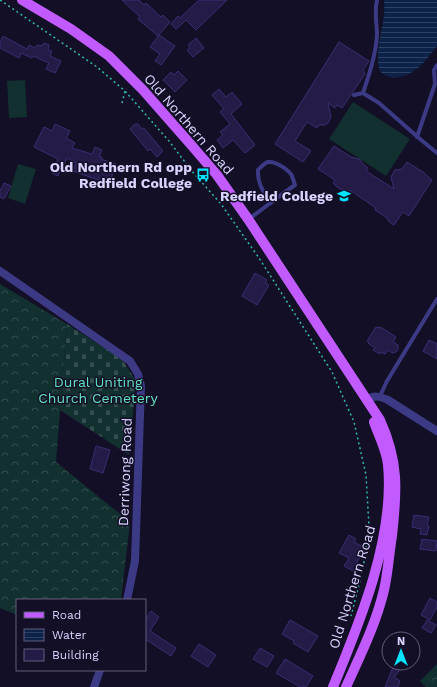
<svg xmlns="http://www.w3.org/2000/svg" width="437" height="687" viewBox="0 0 437 687" font-family="'Work Sans',sans-serif">
	<defs>
		<pattern id="forest-crowns" width="20" height="18" patternUnits="userSpaceOnUse"><rect width="20" height="18" fill="#12302f"/><path d="M2 6a3 3 0 1 1 6 0M12 15a3 3 0 1 1 6 0" fill="none" stroke="#344d4e"/></pattern>
		<pattern id="cemetery-stones" width="16" height="16" patternUnits="userSpaceOnUse"><rect width="16" height="16" fill="#12302f"/><path d="M2 7V4a2 2 0 0 1 4 0v3zM10 15v-3a2 2 0 0 1 4 0v3z" fill="#344d4e"/></pattern>
		<pattern id="water-rules" width="6" height="5" patternUnits="userSpaceOnUse"><rect width="6" height="5" fill="#0c2248"/><path d="M0 2.5h6" fill="none" stroke="#2f4163"/></pattern>
	</defs>
	<rect width="100%" height="100%" fill="#130f26"/>
	<path fill="#12302f" d="M25 80 27 117 9 118 7 81Z
		M353 102 410 139 386 176 329 139Z
		M18 164 36 169 25 204 8 198Z"/>
	<path fill="url(#forest-crowns)" d="M0 284 67 324 56 462 130 522 121 600H17V615L0 608Z
		M437 664V687H426L420 681Z"/>
	<path fill="url(#cemetery-stones)" d="M67 324 122 359 136 381 129 455 60 410Z"/>
	<path fill="url(#water-rules)" d="M384 0H437V46C425 61 418 73 399 77 390 78 386 77 380 71 373 47 387 25 384 0Z"/>
	<path fill="#241b47" stroke="#3b2d73" d="M122 0H139L144 5 146 3 161 17 163 15 170 22 158 36 138 19 140 17Z
		M199 0H227L196 30 186 20 176 29 171 24 178 16 180 18Z
		M159 35 175 46 161 65 155 61 160 54 150 47Z
		M3 36 27 49 29 45 35 48 37 45 42 46 44 43 49 45 48 50 52 51 50 56 61 61 55 73 46 69 49 63 33 56 32 58 21 53 19 58 0 48V42Z
		M196 38 204 48 193 57 187 50 190 48 188 45Z
		M339 42 369 61 363 70 365 74 342 108 337 105 335 108 328 103 331 117 328 123 325 125H319L317 128 307 122 295 141 311 151 303 162 275 144Z
		M178 71 187 80 175 92 163 80 171 72 174 75Z
		M219 89 226 97 232 92 242 104 231 114 255 145 245 153 233 140 223 148 217 140 223 135 220 132 230 124 220 112 224 109 212 95Z
		M55 124 70 131 66 138 75 143 72 148 92 154 95 147 102 150 99 157H102L101 159 116 164 110 182 99 178 98 180 73 171 76 163 67 158 58 176 52 173 58 159 34 147 44 127 52 131Z
		M135 124H138L142 129 144 128 163 151 157 157 150 149 148 151 130 129Z
		M334 146 351 157 359 159 364 165 368 168 366 171 394 189 391 177 395 170 402 169 407 162 423 172 432 180 409 216 403 212 394 225 388 221 389 220 386 218V217L375 210 376 208 357 195 349 190 347 193 343 190V191L336 186 333 183 335 180 318 169Z
		M4 183 11 186 4 199 0 197V191Z
		M255 273 267 280 265 283 269 285 257 305 242 296Z
		M376 327 379 328V327L382 328 396 337 393 342 398 345V349L396 352 392 353 388 350 385 354 381 352 380 354 373 350 375 348 368 343 369 342 367 341Z
		M429 340 437 344V359L423 351Z
		M96 446 110 450 103 473 90 469Z
		M414 515 429 517 427 525 429 526 427 535 420 534 421 529 412 527Z
		M349 535 356 539 354 542 365 548 356 564 359 566 355 572 344 566 349 558 339 553Z
		M422 539 437 541 436 551 420 549Z
		M430 598 437 602V607L430 620 421 615Z
		M151 611 159 617 150 631 176 648 171 656 145 639V620Z
		M290 620 318 636 308 652 293 643 294 641 282 634Z
		M427 620 436 625 431 633 422 628Z
		M199 644 216 655 208 667 191 656Z
		M260 648 274 656 267 667 253 659Z
		M285 659 313 676 306 687H300L276 673Z
		M393 667 399 671 394 677 400 681 398 687H385Z"/>
	<g fill="none" stroke-linecap="round" stroke-linejoin="round">
		<path stroke="#2fb8b0" stroke-width="1.5" stroke-dasharray="2 3" stroke-linecap="butt" d="M0 0 97 67 125 91 169 141 191 170 221 204 259 258 332 372 354 422 366 475 369 526 363 569 351 616
			M122 103 125 91"/>
		<path stroke="#3d3a85" stroke-width="4" d="M363 93C369 75 376 54 377 35 377 23 374 12 377 0
			M354 95 363 93 379 103 420 139 437 153
			M417 137 435 84 434 70 437 65
			M249 219C264 208 279 196 295 185 294 182 293 179 292 176 289 170 276 161 268 162 264 163 261 167 258 170 257 184 264 192 271 203
			M380 396 387 381 437 299"/>
		<path stroke="#3d3a85" stroke-width="8" d="M0 271 130 361 138 374 141 386 135 561 127 600
			M366 400C374 395 379 396 388 400L437 431
			M94 687 100 670"/>
		<path stroke="#c25bff" stroke-width="10" d="M22 0 71 29 109 56 143 90 193 147 217 175 248 219 380 420C399 462 397 490 392 536 389 554 388 573 384 590 376 624 360 656 346 687
			M333 687C360 622 395 537 388 465 387 451 379 436 374 422"/>
	</g>
	<defs>
		<g id="bus-bare" transform="scale(1.08)"><path d="M-5-6H5V4H4V6H2V4H-2V6H-4V4H-5ZM-3.5-4V0h7V-4ZM-3.5 1.2v1.5H-2V1.2ZM2 1.2v1.5H3.5V1.2Z" fill="#00e5ff" stroke="#130f26" stroke-width="2.5" paint-order="stroke"/></g>
		<g id="school-bare" transform="scale(1.08)"><path d="M0-5L7-2L0 1L-7-2ZM-4 1L0 2.5L4 1V4Q0 6-4 4Z" fill="#00e5ff" stroke="#130f26" stroke-width="2.5" paint-order="stroke"/></g>
	</defs>
	<g fill-rule="evenodd">
		<use href="#bus-bare" x="203" y="175"/>
		<use href="#school-bare" x="344" y="196"/>
	</g>
	<g text-anchor="middle" dominant-baseline="central" stroke-width="3" stroke-linejoin="round" paint-order="stroke">
		<g font-size="14" fill="#d9d4ff" stroke="#130f26">
			<text transform="translate(189 124) rotate(49)">Old Northern Road</text>
			<text transform="translate(125 472) rotate(-88)">Derriwong Road</text>
			<text transform="translate(352 587) rotate(-73)">Old Northern Road</text>
		</g>
		<g font-size="14" font-weight="bold" fill="#d9d4ff" stroke="#130f26" text-anchor="end">
			<text x="192" y="167">Old Northern Rd opp<tspan x="192" dy="16">Redfield College</tspan></text>
			<text x="333" y="196">Redfield College</text>
		</g>
		<g font-size="14" fill="#5fe0c0" stroke="#130f26">
			<text x="98" y="382">Dural Uniting<tspan x="98" dy="16">Church Cemetery</tspan></text>
		</g>
	</g>
	<rect x="16" y="599" width="130" height="72" fill="#130f26" stroke="#625e7d"/>
	<rect x="24" y="612" width="20" height="6" fill="#c25bff" stroke="#625e7d"/>
	<text x="52" y="619" font-size="12" fill="#d9d4ff">Road</text>
	<rect x="24" y="629" width="20" height="12" fill="url(#water-rules)" stroke="#625e7d"/>
	<text x="52" y="639" font-size="12" fill="#d9d4ff">Water</text>
	<rect x="24" y="649" width="20" height="12" fill="#241b47" stroke="#625e7d"/>
	<text x="52" y="659" font-size="12" fill="#d9d4ff">Building</text>
	<g transform="translate(401 651)"><circle r="19" fill="#130f26" stroke="#625e7d"/>
	<path d="M0-3L7 15L0 10L-7 15Z" fill="#00e5ff"/>
	<text y="-6" font-size="11" font-weight="bold" text-anchor="middle" fill="#d9d4ff">N</text>
	</g>
</svg>
